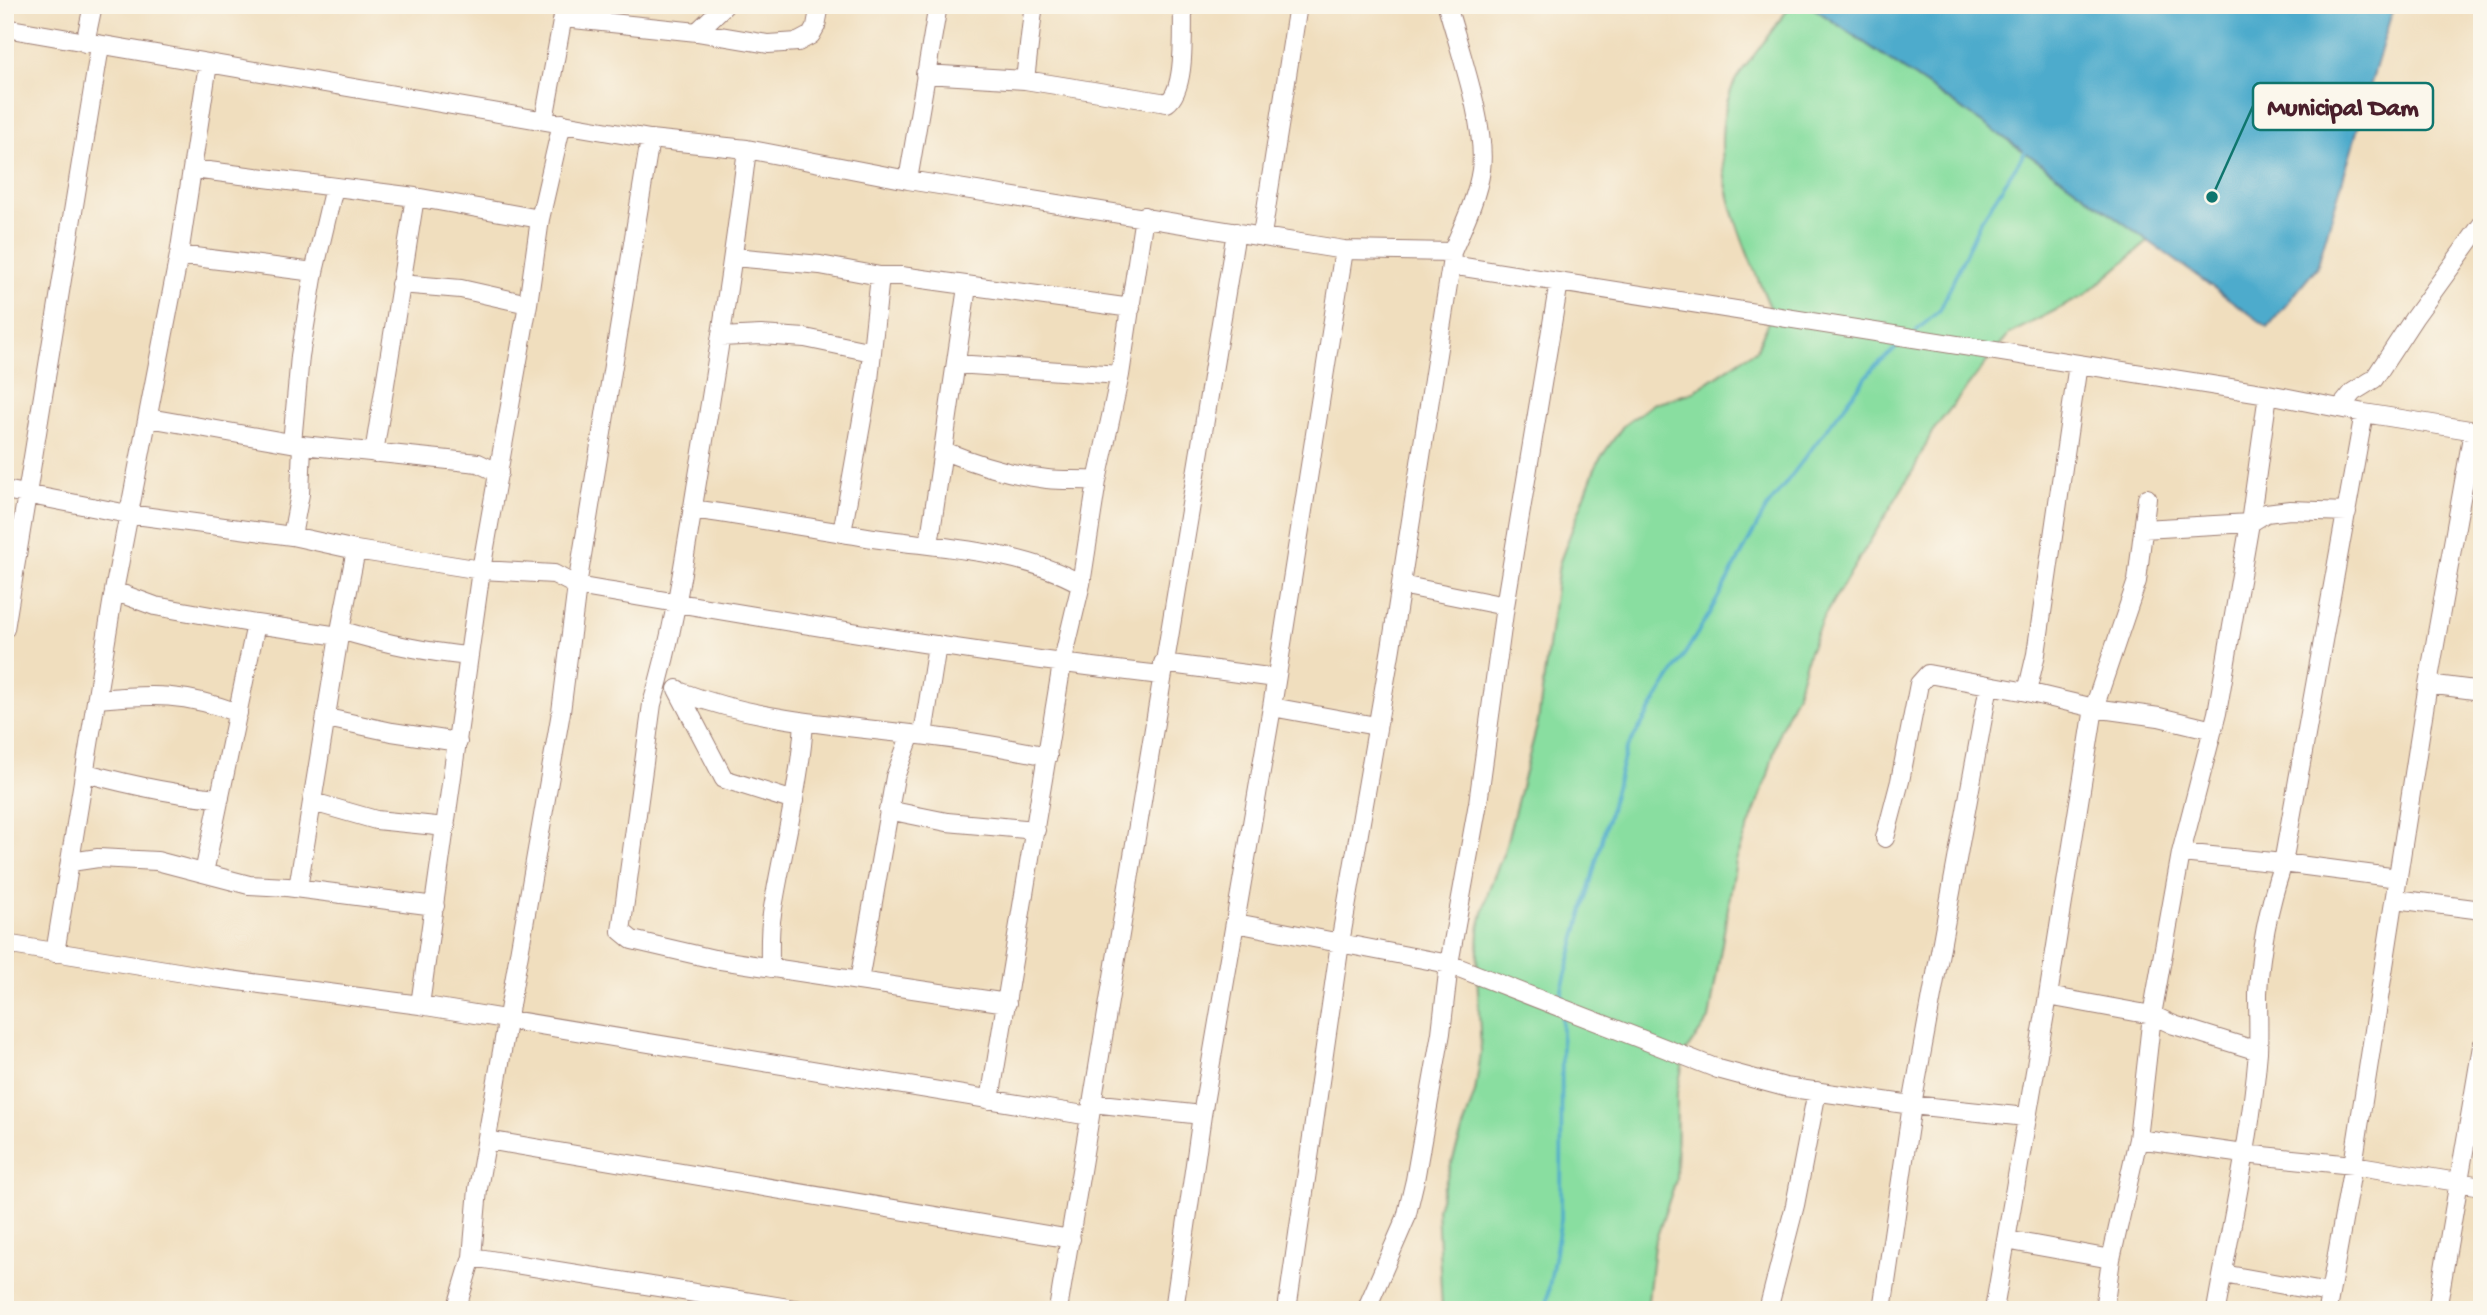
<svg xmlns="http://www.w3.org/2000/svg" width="2487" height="1315" viewBox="0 0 2487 1315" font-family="'Gochi Hand',sans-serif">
	<rect width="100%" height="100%" fill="#fbf7ec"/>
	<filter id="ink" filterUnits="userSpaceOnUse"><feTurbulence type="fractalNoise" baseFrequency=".0143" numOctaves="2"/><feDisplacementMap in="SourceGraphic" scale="14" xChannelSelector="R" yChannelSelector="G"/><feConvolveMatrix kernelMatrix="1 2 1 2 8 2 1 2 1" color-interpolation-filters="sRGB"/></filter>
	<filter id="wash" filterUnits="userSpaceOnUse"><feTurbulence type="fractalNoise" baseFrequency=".00686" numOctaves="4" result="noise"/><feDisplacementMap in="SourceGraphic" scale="28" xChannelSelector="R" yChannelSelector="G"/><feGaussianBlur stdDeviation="1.57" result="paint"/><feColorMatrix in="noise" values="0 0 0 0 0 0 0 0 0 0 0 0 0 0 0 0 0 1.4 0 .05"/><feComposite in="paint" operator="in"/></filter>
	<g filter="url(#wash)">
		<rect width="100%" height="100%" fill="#f0debe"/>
		<path fill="#89dea0" stroke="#6a7e66" stroke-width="2" d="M1791 5H1809L2025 152 2149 241 2084 296 2009 334 1932 432 1914 469 1823 618 1808 654 1797 693 1780 730 1768 775 1736 861 1709 1019 1685 1053 1677 1092 1676 1180 1654 1245 1647 1310H1442L1437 1208 1475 1092 1481 1053 1477 972 1479 929 1489 889 1504 852 1538 722 1559 564 1597 463 1623 426 1653 404 1693 392 1757 349 1772 312C1743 243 1699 154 1736 79 1740 72 1747 65 1752 58 1765 40 1778 23 1791 5Z"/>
		<path fill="#4dabcc" stroke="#4c657c" stroke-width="2" d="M1809 5H2394L2317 267 2268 327 2025 152Z"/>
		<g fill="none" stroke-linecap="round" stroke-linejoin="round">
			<path stroke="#4dabcc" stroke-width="3.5" d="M1916 331 1940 310 1980 222 2027 149
				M1562 1003V989L1626 750 1708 616 1766 509 1874 367 1902 343
				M1545 1310 1561 1219 1562 1014"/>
		</g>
	</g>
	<g filter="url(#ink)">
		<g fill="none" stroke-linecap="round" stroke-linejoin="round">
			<g stroke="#9d7e74" stroke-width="20">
				<path id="minor" d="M1447 5C1459 49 1487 127 1481 170 1477 198 1463 226 1452 252
					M564 18 697 32 768 44 798 42 811 35 816 26 820 5
					M5 28 650 139 747 149 908 180 1344 250 1452 252 1451 265 2268 394 2364 413 2482 432
					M697 32 725 5
					M85 43 93 5
					M925 74 1025 80 1167 103C1187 89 1182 29 1183 5
					M1025 80 1033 11 1036 5
					M544 120 565 5
					M747 149C734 257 717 363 699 470 686 548 675 629 652 704L621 931 632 940 714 959 859 981
					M193 169 415 197 540 219
					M908 180 938 5
					M1262 235 1298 5
					M179 255 314 272
					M734 257 820 265 880 276H901L1131 308
					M400 284 461 289 528 304
					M721 337 761 335 805 338 872 352
					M956 364 1120 375
					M2340 408 2353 392 2374 379 2414 318 2482 224
					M149 418 302 445 478 463 499 473
					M292 443 300 356 314 272 334 187
					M944 451C976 464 1012 475 1047 479 1064 481 1081 479 1097 481
					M374 453 415 197
					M5 490 128 514 292 536 356 550 481 570 554 574 577 586C771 619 966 653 1161 675
					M692 509C751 517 809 528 867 537 936 548 1020 549 1081 584
					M2143 529 2250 523 2266 513 2290 510 2347 512
					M842 533 869 380 880 276
					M292 536 300 494 302 445
					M929 545 967 287
					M1401 585 1505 606
					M114 591 155 606 256 624
					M5 629 100 46
					M340 630C383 643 425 652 469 656
					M1163 663 1276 678
					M2428 684 2482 691
					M677 689 724 779 794 801
					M681 692C755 720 833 725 911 734 957 739 1003 747 1048 756
					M2027 692 2036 654 2078 364
					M97 699C153 694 185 693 238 713
					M1272 707 1376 726
					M327 718 392 732 458 742
					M911 734 895 777 859 981 1007 1003
					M923 735 937 645
					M86 773C130 785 174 795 220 798
					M313 802 376 820 446 827
					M888 810 947 822 1036 830
					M1885 838 1900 781 1919 684 1928 674 2027 692 2094 708 2159 717 2213 730
					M2181 853 2283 863 2398 878
					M71 862 98 858 157 861 249 885 287 887 435 906
					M204 873 256 624 339 636
					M298 888 339 636 356 550
					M2396 899 2482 910
					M1236 923 1449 964 1718 1069 1785 1087 1912 1105 2026 1117
					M5 944 215 978 420 1005 1090 1116
					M55 953 114 591 179 255 208 64
					M770 968C770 950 769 931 772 914 782 850 800 787 804 722
					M2048 996 2152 1015 2174 1025 2258 1051
					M420 1005 481 570 528 304 540 219 562 123
					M990 1100 1062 664 1081 584 1097 481 1120 375 1144 216
					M1092 1103 1202 1115
					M2138 1139 2244 1154 2353 1165 2482 1186
					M487 1140 1071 1239
					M2006 1240 2111 1259
					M472 1257 801 1310
					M2223 1274 2329 1293
					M456 1310 472 1257 478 1189 561 712 577 586 650 139
					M1058 1310 1236 232
					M1174 1310 1202 1115 1272 707 1344 250
					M1287 1310 1340 943 1391 648 1451 265
					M1366 1310 1406 1218 1415 1180 1441 1033 1449 964 1478 803 1505 606 1559 282
					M1768 1310 1795 1205 1817 1091
					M1882 1310 1912 1105 1989 685
					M1994 1310 2048 996 2094 708 2137 581 2147 498
					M2104 1310 2111 1259 2138 1139 2152 1015 2181 853 2217 713 2250 523 2268 394
					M2216 1310C2231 1224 2251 1138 2258 1052 2259 1032 2258 1012 2258 993 2260 948 2269 905 2283 863L2364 413
					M2327 1310 2353 1165 2428 684 2473 431
					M2437 1310 2482 1046"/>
			</g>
			<use href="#minor" stroke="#fff" stroke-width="18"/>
		</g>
	</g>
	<path fill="none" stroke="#0f766e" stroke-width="2.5" d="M2212 197L2253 106"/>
	<circle fill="#0f766e" stroke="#fbf7ec" stroke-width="2.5" cx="2212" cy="197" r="7"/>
	<rect fill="#fbf7ec" stroke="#0f766e" stroke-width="2.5" x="2253" y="83" width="180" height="47" rx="7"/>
	<g font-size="26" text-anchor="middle" font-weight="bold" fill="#4a1f2b">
		<text x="2343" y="115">Municipal Dam</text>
	</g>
	<rect width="2487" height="1315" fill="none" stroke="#fbf7ec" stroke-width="28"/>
</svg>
